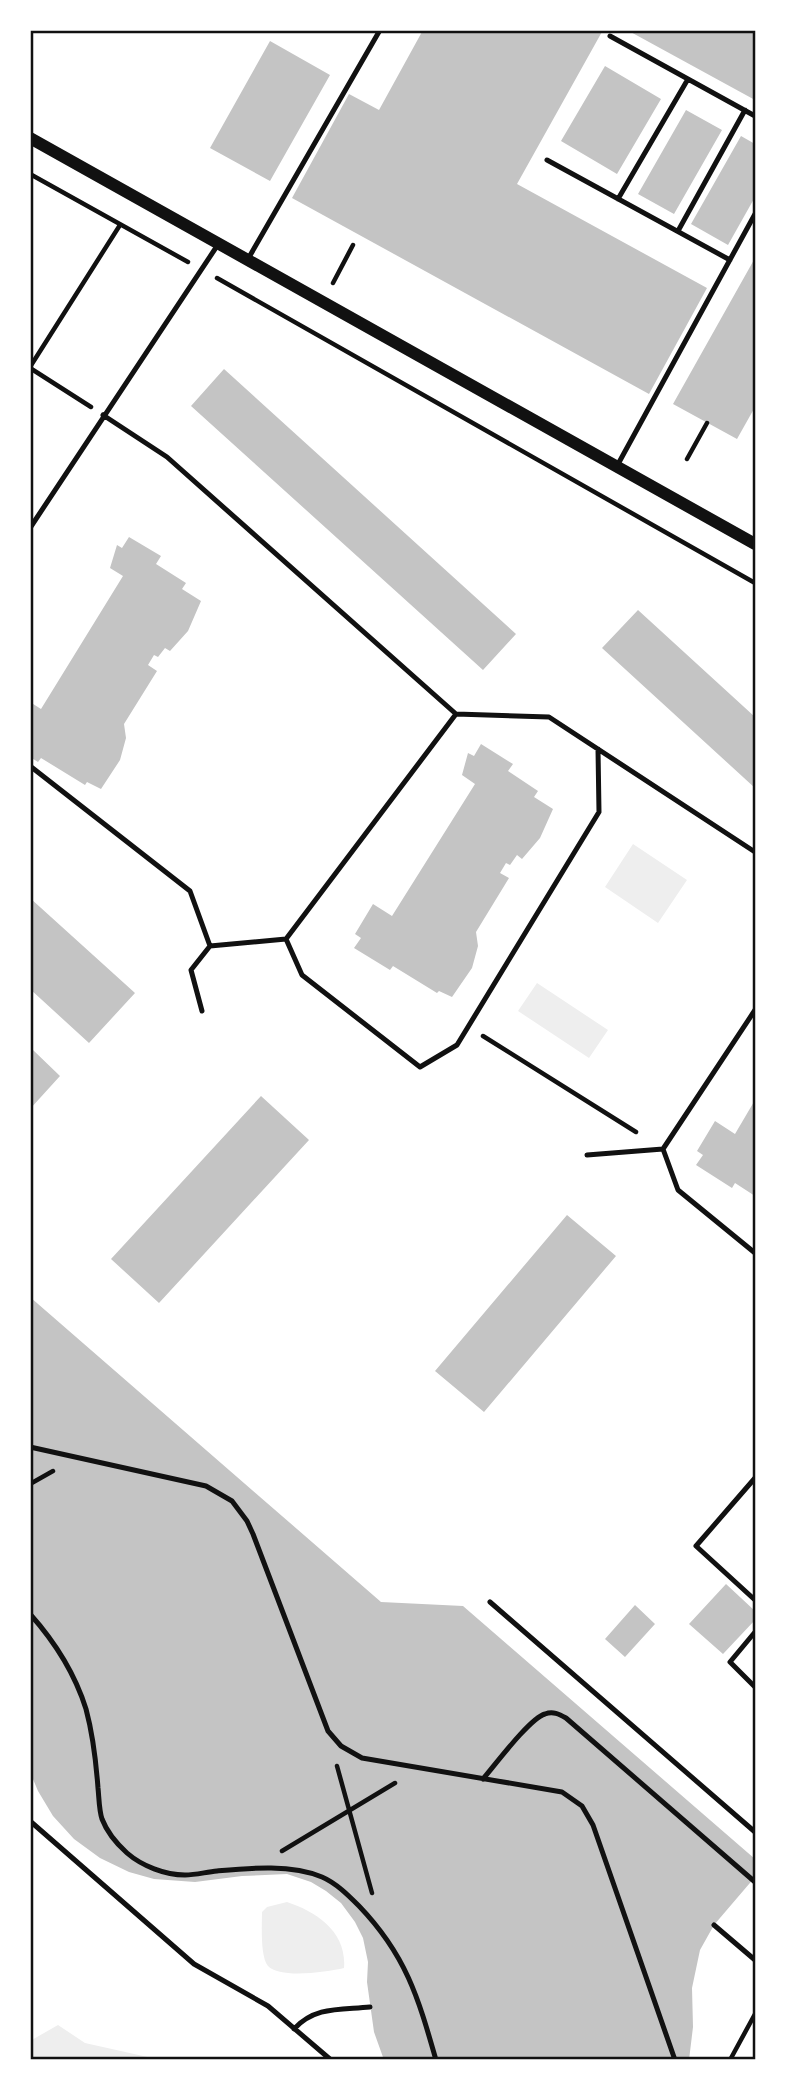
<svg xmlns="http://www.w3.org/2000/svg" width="785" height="2090" viewBox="0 0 785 2090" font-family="'Fira Sans Condensed',sans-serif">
	<rect width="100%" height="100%" fill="#fff"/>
	<path fill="#eee" d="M633 844 687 880 658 923 605 887Z
		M537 983 608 1030 589 1058 518 1011Z
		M287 1902C317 1912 347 1932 344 1968 327 1972 280 1979 268 1966 260 1957 262 1924 262 1912L267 1907Z
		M58 2025 85 2043 161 2060H30V2041Z"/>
	<path fill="#c4c4c4" d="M423 30H603L517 184 707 288 649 394 292 198 349 94 379 110Z
		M627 30H755V100Z
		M270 41 330 75 270 181 210 148Z
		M605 66 661 99 617 174 561 141Z
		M686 110 722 130 674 214 638 194Z
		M741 136 755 144V197L728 245 691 224Z
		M755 258V407L737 439 673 404Z
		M224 369 516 634 483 670 191 406Z
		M129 537 161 556 156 564 186 583 182 589 201 601 188 631 170 651 165 648 158 657 154 655 148 665 157 671 124 724 126 738 120 760 101 789 87 782 85 785 41 758 38 762 30 757V702L41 709 123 576 110 568 117 545 122 548Z
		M638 610 755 717V788L602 648Z
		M481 744 513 764 508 771 538 791 534 797 553 809 540 838 522 859 517 855 510 865 506 863 500 873 509 878 476 932 478 946 472 968 452 997 439 991 437 993 393 966 390 970 354 948 361 938 355 934 373 904 392 916 475 784 462 775 468 753 474 756Z
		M30 898 135 993 89 1043 30 989Z
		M33 1050 60 1076 30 1109V1054Z
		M261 1096 309 1140 159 1303 111 1259Z
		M755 1100V1196L735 1183 732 1188 696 1165 703 1155 697 1151 715 1121 735 1134Z
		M567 1215 616 1256 484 1412 435 1371Z
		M30 1297 381 1602 463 1606 755 1859V1877L714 1925 700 1950 692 1988 693 2027 689 2060H384L374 2032 367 1982 368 1962 363 1938 355 1922 341 1903 326 1891 311 1882 287 1874 242 1876 195 1882 154 1879 129 1872 100 1858 74 1839 53 1816 38 1791 30 1772Z
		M726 1584 755 1611V1620L723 1654 689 1624Z
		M635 1605 655 1624 625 1657 605 1639Z"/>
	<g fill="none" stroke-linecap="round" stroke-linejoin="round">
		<path stroke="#111" stroke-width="4.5" d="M30 174 188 262
			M217 278 755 583
			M333 283 353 245
			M30 367 120 225
			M30 368 91 407
			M687 459 707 423
			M483 1036 636 1132
			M30 1484 53 1471
			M337 1766 372 1893
			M282 1851 395 1783
			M730 2060 755 2014"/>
		<path stroke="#111" stroke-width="5" d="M610 36 755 116
			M547 160 730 260
			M618 199 688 79
			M678 231 745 110
			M248 259 380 30
			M103 415 167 457 456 714
			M617 466 755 214
			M30 528 219 243
			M598 749 599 812 457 1045 420 1067 302 975 286 939 456 714 549 717 755 852
			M30 766 190 891 210 946
			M755 1010 663 1149 678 1190 755 1253
			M202 1011 191 970 210 946 286 939
			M587 1155 663 1149
			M30 1447 206 1486 232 1501 247 1521 253 1534 328 1731 341 1746 362 1758 562 1792 582 1806 593 1825 675 2060
			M755 1478 696 1546 755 1600
			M490 1602 755 1832
			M30 1614C55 1642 75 1674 86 1709 93 1735 96 1761 98 1788 99 1797 99 1810 102 1819 107 1832 117 1844 127 1853 142 1866 165 1875 185 1875 196 1875 206 1872 217 1871 250 1868 291 1864 322 1877 336 1883 348 1895 359 1906 406 1955 418 1997 436 2060
			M755 1632 730 1662 755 1687
			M483 1779C495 1765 530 1718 545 1714 553 1711 559 1714 566 1718L755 1882
			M30 1821 194 1964 268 2006 331 2060
			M714 1925 755 1960
			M294 2029C315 2006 341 2010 370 2007"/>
		<path stroke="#111" stroke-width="12" d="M30 138 755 544"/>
	</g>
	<rect width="785" height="2090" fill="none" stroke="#ffffff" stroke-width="63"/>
	<rect x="32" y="32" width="722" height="2026" fill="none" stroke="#111" stroke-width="2.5"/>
</svg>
